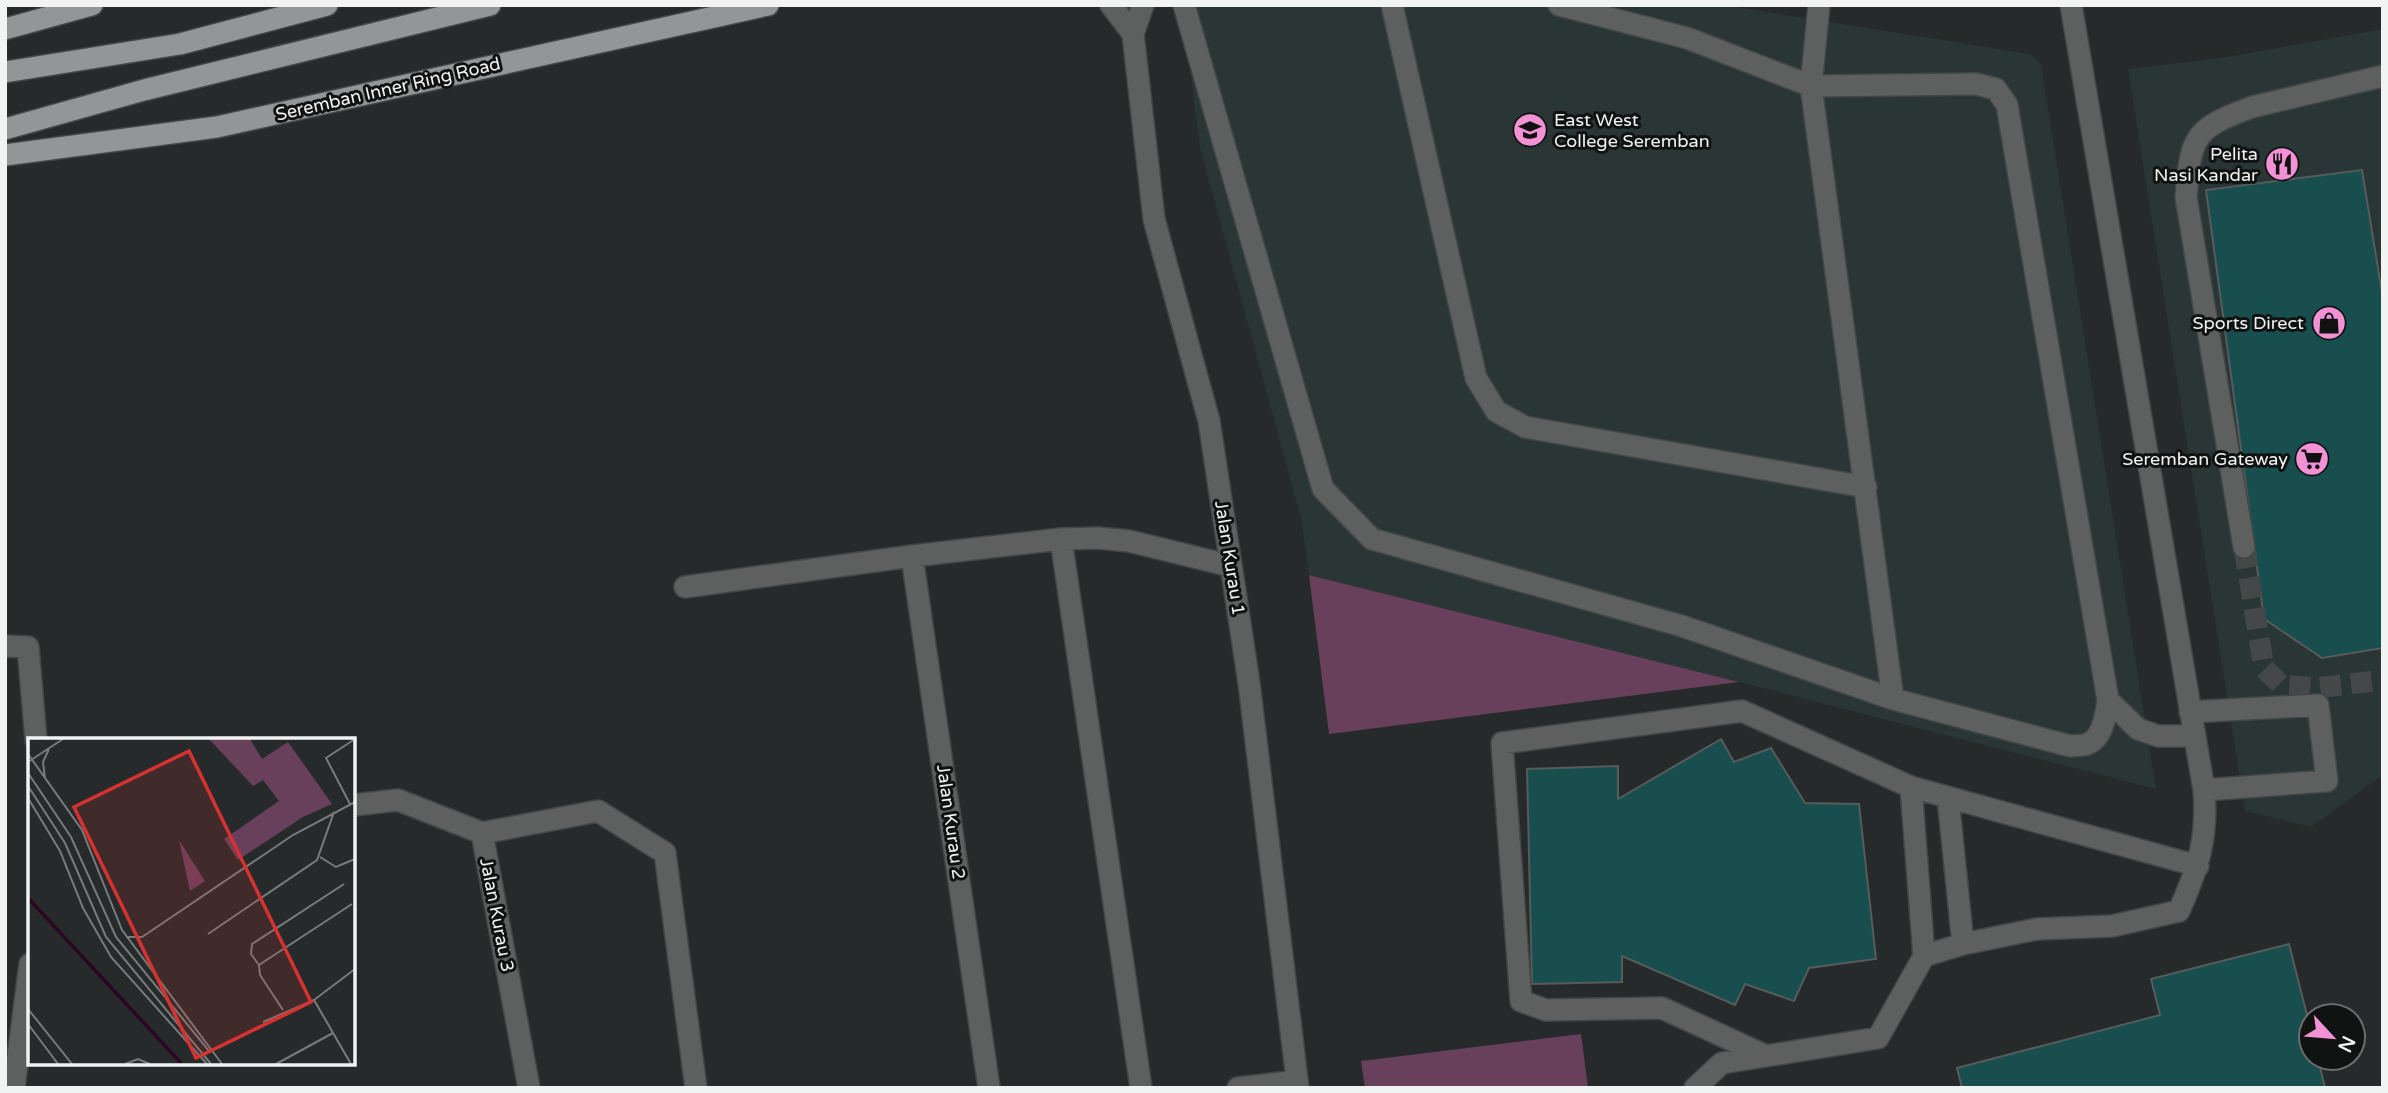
<svg xmlns="http://www.w3.org/2000/svg" width="2388" height="1093" viewBox="0 0 2388 1093" font-family="'Varela Round',sans-serif">
	<rect width="100%" height="100%" fill="#262a2a"/>
	<path fill="#2a3535" d="M1182 5H1724L2030 54 2041 64 2156 789 1739 682 1309 575 1302 523 1200 148Z
		M2383 29V775L2311 827 2245 811 2128 69 2221 58Z"/>
	<path fill="#69405c" d="M1309 575 1739 682 1329 734Z
		M1581 1034 1588 1088H1365L1361 1061Z"/>
	<path fill="#184f4e" stroke="#565b5b" stroke-width="2" d="M2362 170 2383 299V648L2322 658 2264 619 2206 190Z
		M1721 739 1734 762 1771 748 1805 803 1859 804 1876 959 1809 968 1794 1001 1745 984 1735 1005 1622 956V982L1532 984 1527 769 1618 766V799Z
		M2289 944 2311 1031V1058H2318L2325 1088H1962L1957 1068 2160 1015 2151 979Z"/>
	<g fill="none" stroke-linecap="round" stroke-linejoin="round">
		<path stroke="#454848" stroke-width="21" stroke-dasharray="21 10" stroke-linecap="butt" d="M2244 547 2264 668 2281 685 2316 688 2383 680"/>
		<g stroke="#434646" stroke-width="24">
			<path id="minor" d="M1111 5 1133 34
				M1143 5 1133 34 1154 219 1209 421 1249 683 1298 1088
				M1184 5 1323 489 1372 539 1682 626 1893 699 2070 746C2075 745 2083 746 2087 744 2103 739 2106 714 2108 700L2007 105 1996 89 1976 84 1811 86 1687 38 1559 5
				M1392 5 1476 378 1496 411 1525 427 1866 487
				M1819 5 1811 86 1893 699
				M1061 539 1141 1088
				M2244 547 2186 197C2191 136 2193 129 2252 107L2383 76
				M912 556 989 1088
				M685 587 912 556 1061 539 1098 538 1129 541 1231 566
				M5 646 28 647 36 740
				M2108 700 2138 729 2158 736H2195
				M2190 712 2318 705 2327 781 2204 790
				M1948 798 1963 944
				M354 805 398 800 482 833 529 1088
				M482 833 598 811 665 853 696 1088
				M1924 956 1911 787 2198 866
				M1766 1056 1662 1008 1546 1010 1521 1001 1502 743 1742 711 1911 787
				M14 1088 30 964
				M1238 1088 1297 1081
				M1695 1088 1722 1063 1878 1038 1924 956 1963 944 2037 929 2112 926 2179 911C2198 868 2208 838 2204 790L2071 5"/>
		</g>
		<g stroke="#434646" stroke-width="24">
			<path id="major" d="M5 29 92 5
				M5 72 180 44 327 5
				M5 129 144 90 490 5
				M5 155 217 127 768 5"/>
		</g>
		<use href="#minor" stroke="#5e6060" stroke-width="21"/>
		<use href="#major" stroke="#929696" stroke-width="21"/>
	</g>
	<defs>
		<g id="university-disc" transform="scale(1.75)"><circle r="9.5" fill="#f391d5" stroke="#111212"/><path d="M0-5L7-2L0 1L-7-2ZM-4 1L0 2.5L4 1V4Q0 6-4 4Z" fill="#111"/></g>
		<g id="restaurant-disc" transform="scale(1.75)"><circle r="9.5" fill="#f391d5" stroke="#111212"/><path d="M-5-6h1v4h1v-4h1v4h1v-4h1v5L-1.5 .5V6h-2V.5L-5-1ZM5-6V6H3V1.5H1.5Q1.5-4 5-6Z" fill="#111"/></g>
		<g id="shop-disc" transform="scale(1.75)"><circle r="9.5" fill="#f391d5" stroke="#111212"/><path d="M-5-2.5h2.3a2.7 3.5 0 0 1 5.4 0H5L5.5 6h-11ZM-1.5-2.5h3a1.5 2.3 0 0 0-3 0Z" fill="#111"/></g>
		<g id="supermarket-disc" transform="scale(1.75)"><circle r="9.5" fill="#f391d5" stroke="#111212"/><path d="M-6-5.5h2.5l.6 2H6L4.5 2H-2.5L-4.4-4H-6ZM-1.5 3.2a1.3 1.3 0 1 0 .1 0ZM3 3.2a1.3 1.3 0 1 0 .1 0Z" fill="#111"/></g>
	</defs>
	<g fill-rule="evenodd">
		<use href="#university-disc" x="1530" y="130"/>
		<use href="#restaurant-disc" x="2282" y="164"/>
		<use href="#shop-disc" x="2329" y="323"/>
		<use href="#supermarket-disc" x="2312" y="459"/>
	</g>
	<g text-anchor="middle" dominant-baseline="central" stroke-width="6" stroke-linejoin="round" paint-order="stroke">
		<g font-size="18" fill="#f2f4f4" stroke="#111212">
			<text transform="translate(388 89) rotate(-13)">Seremban Inner Ring Road</text>
			<text transform="translate(1230 558) rotate(81)">Jalan Kurau 1</text>
			<text transform="translate(951 822) rotate(82)">Jalan Kurau 2</text>
			<text transform="translate(497 915) rotate(79)">Jalan Kurau 3</text>
		</g>
		<g font-size="18" fill="#f2f4f4" stroke="#111212" text-anchor="end">
			<text x="1554" y="120" text-anchor="start">East West<tspan x="1554" dy="21">College Seremban</tspan></text>
			<text x="2258" y="154">Pelita<tspan x="2258" dy="21">Nasi Kandar</tspan></text>
			<text x="2304" y="323">Sports Direct</text>
			<text x="2288" y="459">Seremban Gateway</text>
		</g>
	</g>
	<g transform="translate(28 738)">
		<rect width="327" height="327" fill="#262a2a"/>
		<path d="M181 1H222L234 21 260 4 304 66 275 79 210 122 196 101 251 63 235 42 225 48ZM151 102 177 143 162 153Z" fill="#69405c"/>
		<path fill="none" stroke="#2b0622" stroke-width="3.5" d="M0 160 154 326"/>
		<path fill="none" stroke="#787b7b" stroke-width="2" d="M0 16 54 92 94 192 194 326M0 24 35 1M0 35 43 99 88 199 181 313M17 40 15 24 21 11M0 48 37 105 78 199 183 326M0 60 32 113 55 170 83 219 179 326M322 66 298 20 327 1M292 119 308 129 327 121M180 196 289 122 306 74M98 199H114L265 97 327 64M231 227 223 216 224 206 316 146M286 262 323 326M0 271 44 326M255 272 232 237 231 227 324 166M235 284 286 262 327 231M0 286 30 326M97 326 110 321 122 326M248 326 305 295"/>
		<path fill="#d73232" fill-opacity="0.15" stroke="#d73232" stroke-width="3.5" d="M161 13 283 264 168 320 46 69Z"/>
		<rect width="327" height="327" fill="none" stroke="#f2f4f4" stroke-width="3.5"/>
	</g>
	<rect width="2388" height="1093" fill="none" stroke="#f2f4f4" stroke-width="14"/>
	<g transform="translate(2332 1037) rotate(116)"><circle r="33" fill="#111212" stroke="#6b6c6c" stroke-width="2"/>
	<path d="M0-5L12 26L0 18L-12 26Z" fill="#f391d5"/>
	<text y="-10" font-size="19" font-weight="bold" text-anchor="middle" fill="#f2f4f4">N</text>
	</g>
</svg>
